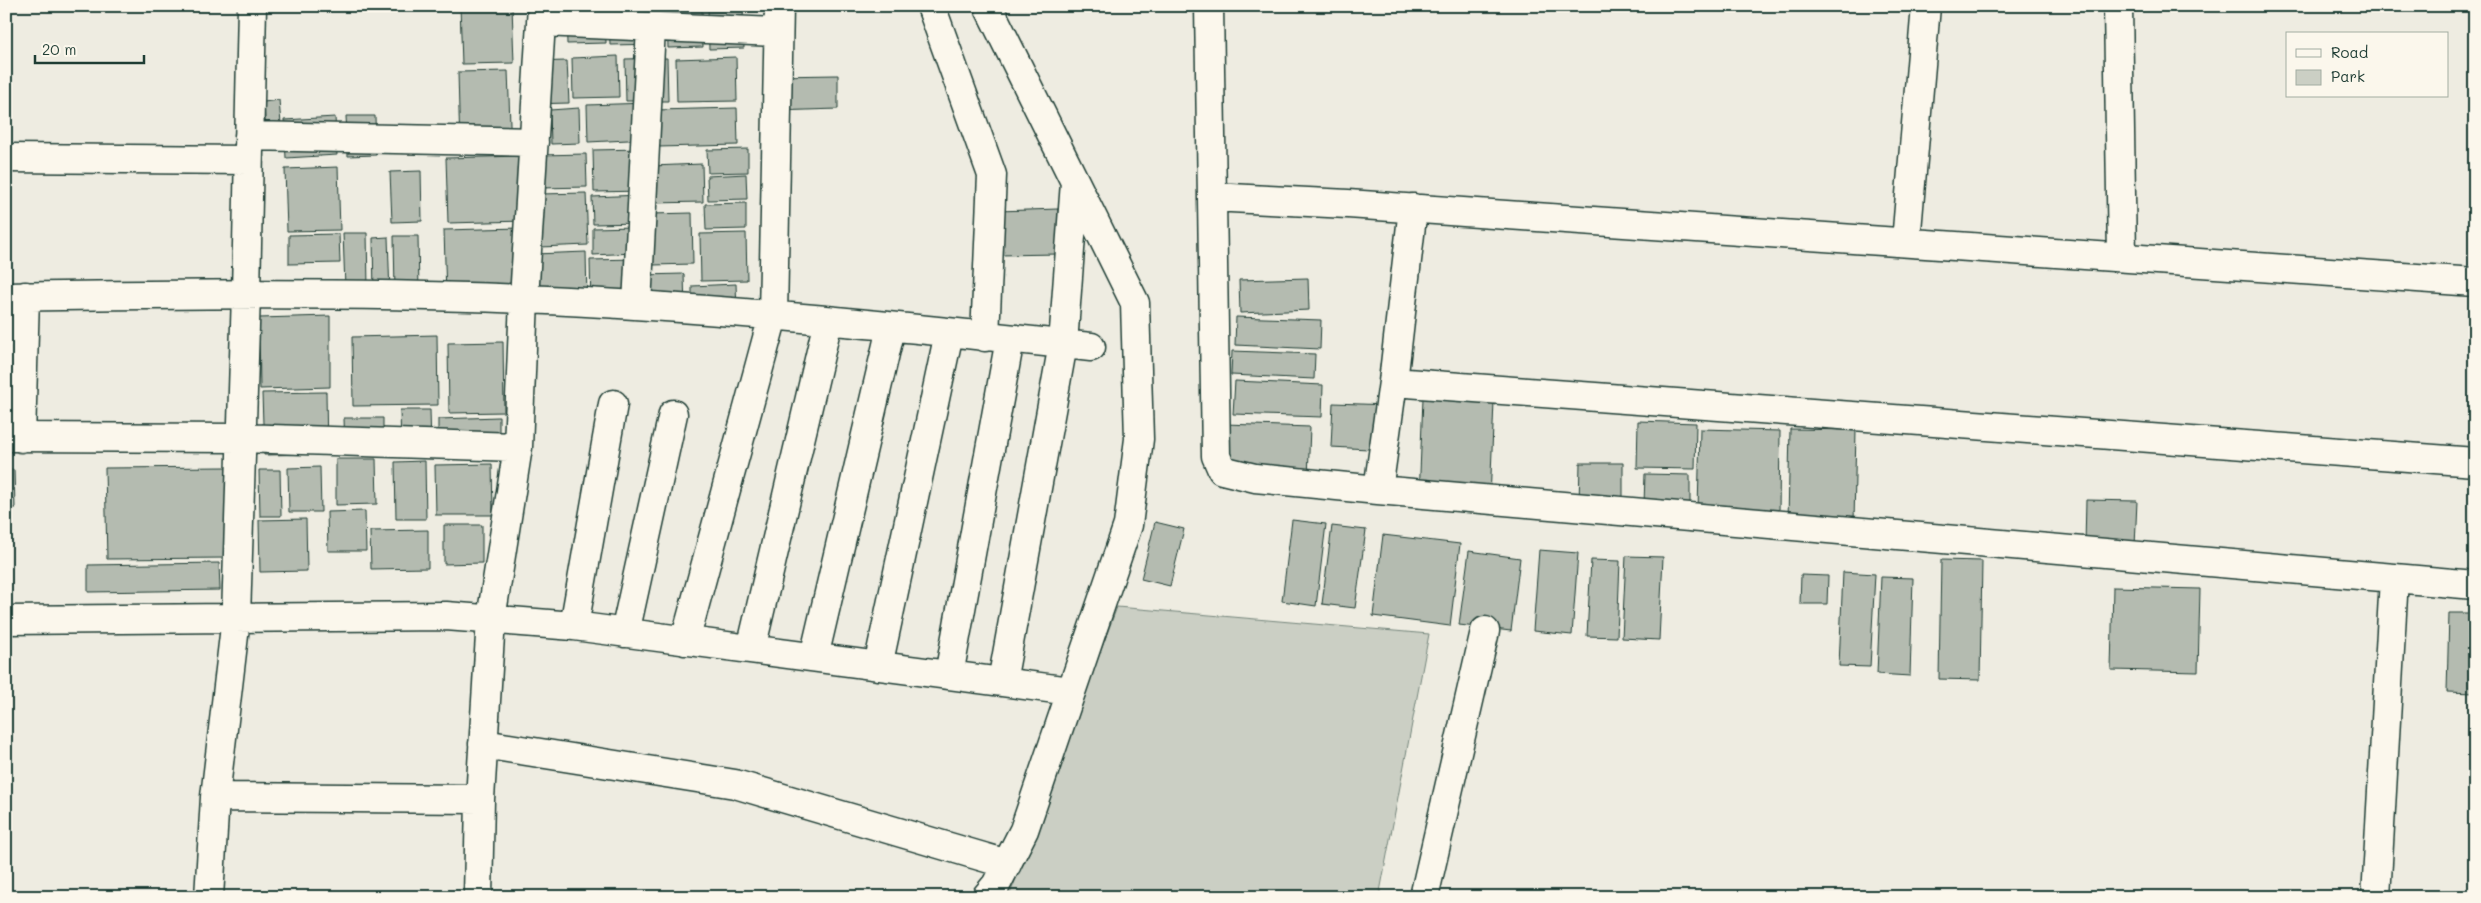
<svg xmlns="http://www.w3.org/2000/svg" width="2481" height="903" viewBox="0 0 2481 903" font-family="Mali,sans-serif">
	<rect width="100%" height="100%" fill="#eeece1"/>
	<filter id="ink" filterUnits="userSpaceOnUse"><feTurbulence type="fractalNoise" baseFrequency=".02" numOctaves="2"/><feDisplacementMap in="SourceGraphic" scale="10" xChannelSelector="R" yChannelSelector="G"/><feConvolveMatrix kernelMatrix="1 2 1 2 8 2 1 2 1" color-interpolation-filters="sRGB"/></filter>
	<g filter="url(#ink)">
		<path fill="#cbcfc4" stroke="#75867c" d="M1117 607 1429 634 1379 897H1009Z"/>
		<path fill="#b4bbb0" stroke="#1f3d34" d="M460 6H512L514 63 462 64Z
			M566 6H605L606 43 567 44Z
			M659 7 660 44 610 45 609 9Z
			M702 8 703 47 668 48 667 9Z
			M708 8H743L744 48 709 49Z
			M618 56 619 97 573 98 572 58Z
			M736 57 737 101 677 102 676 59Z
			M667 58 668 101H626L625 59Z
			M567 61 569 103 530 104 529 62Z
			M508 71 511 150 460 151 458 72Z
			M838 75V109L774 111 773 76Z
			M279 100 282 136 266 137 264 102Z
			M647 103 648 139 588 142 587 105Z
			M579 108 580 143 551 144 550 110Z
			M737 108 738 145 658 147 656 110Z
			M346 116H375L376 155 348 156Z
			M335 117 337 155 286 158 284 120Z
			M641 149 642 191 594 192 593 150Z
			M748 149V172L708 173 707 150Z
			M586 154 587 187 541 188 540 155Z
			M523 156 525 221 448 223 446 158Z
			M702 164 703 202 652 203V166Z
			M338 167 340 230 287 231 285 169Z
			M421 171 422 221 392 222 390 172Z
			M746 174 747 199 708 200 707 176Z
			M586 193 588 245 540 247 539 194Z
			M641 195 642 223 593 224 592 197Z
			M746 203V229L706 230 705 204Z
			M1058 209 1059 254 999 255 998 211Z
			M692 213 693 264 653 265 651 214Z
			M634 227V253L593 255V228Z
			M520 228 521 294 446 296 444 230Z
			M343 233H367L368 287H345Z
			M746 233 747 280 701 281 700 234Z
			M339 234 340 263 289 264V235Z
			M394 236H418L419 292H395Z
			M388 237 390 295H374L373 238Z
			M586 252 587 301 536 302 535 254Z
			M636 259 637 306 591 307 590 260Z
			M684 274 685 313 643 314 642 275Z
			M1308 278 1309 310 1240 313 1239 280Z
			M736 284 737 313 692 315V286Z
			M330 316V387L260 389 259 318Z
			M1236 317 1321 320 1320 349 1235 345Z
			M437 335 438 405 353 406 352 337Z
			M503 342 504 412 449 413 448 343Z
			M1232 351 1315 354 1314 379 1231 375Z
			M1235 381 1323 385 1322 417 1233 414Z
			M326 392 327 454 264 455 262 393Z
			M1423 398 1494 401 1490 500 1419 498Z
			M1333 403 1388 405 1387 450 1331 447Z
			M400 410H430L431 448H401Z
			M499 417V448L438 449V419Z
			M344 418H383V450H345Z
			M1638 421 1696 423 1695 469 1637 468Z
			M1225 424 1310 427 1308 478 1223 474Z
			M1700 429 1780 431 1779 512 1698 510Z
			M1790 429 1856 430 1854 522 1788 520Z
			M336 459H376L377 504 336 505Z
			M425 461 426 519H396L395 462Z
			M1580 463H1623V506L1579 505Z
			M492 464 493 515H436L435 465Z
			M226 467V558L107 559 105 468Z
			M320 467 321 512H289L288 468Z
			M6 470H14L15 508H6Z
			M259 470H280L281 516H260Z
			M1645 474 1690 475V505L1644 504Z
			M2086 500 2137 501 2135 546 2085 545Z
			M365 511 366 551H328L327 512Z
			M306 519 307 571 260 572 259 520Z
			M1292 520 1326 524 1316 606 1282 601Z
			M1155 522 1184 529 1170 586 1141 579Z
			M444 525H482V563L444 564Z
			M1332 526 1366 530 1355 608 1322 604Z
			M428 530V568L371 569 370 531Z
			M1383 535 1460 544 1450 626 1373 616Z
			M1539 550 1578 553 1572 635 1533 631Z
			M1469 551 1520 558 1511 631 1459 625Z
			M1626 556 1663 557 1659 640 1622 638Z
			M1591 560 1620 561 1617 637 1587 636Z
			M1941 560 1982 561 1980 680 1939 679Z
			M219 563 220 590 88 592V565Z
			M1843 572 1875 574 1870 667 1839 666Z
			M1801 575 1828 576 1827 604H1800Z
			M1881 577 1913 578 1910 676 1877 674Z
			M2113 587 2200 589 2198 672 2111 670Z
			M2449 613H2475V693L2447 692Z"/>
		<g fill="none" stroke-linecap="round" stroke-linejoin="round">
			<g stroke="#1f3d34" stroke-width="31">
				<path id="street" d="M931 6 992 175 985 337
					M1209 6 1216 456 1222 470 1255 478 1378 490 2475 585
					M2118 6 2122 257
					M542 22 778 32
					M249 136 534 142
					M6 158 248 160
					M1212 197 1348 204 2475 282
					M1413 208 1393 382 2475 462
					M1906 242 1926 6
					M6 297C179 294 352 292 525 299 714 307 903 327 1091 347
					M637 305 651 27
					M6 437 241 438 518 447
					M21 438 25 296
					M1378 490 1393 382
					M6 620 446 616 574 626 1071 691
					M574 626 613 404
					M625 633 673 414
					M685 641 773 316 779 6
					M751 649 828 321
					M814 657 891 328
					M878 666 949 333
					M949 675 1010 339
					M1002 682 1063 344 1075 182
					M483 744 735 784 1007 864
					M215 797 480 799
					M209 897 215 797 236 618 246 293 252 6
					M478 897 480 799 491 619 518 447 524 299 542 6
					M986 897 996 885 1024 830 1128 525 1139 439 1135 303 988 6
					M1424 897 1485 631
					M2376 897 2394 578"/>
			</g>
			<use href="#street" stroke="#fbf7ec" stroke-width="28"/>
		</g>
	</g>
	<rect width="2481" height="903" fill="none" stroke="#fbf7ec" stroke-width="25"/>
	<rect x="12" y="12" width="2456" height="878" fill="none" stroke="#1f3d34" stroke-width="2" filter="url(#ink)"/>
	<rect x="2286" y="32" width="162" height="65" fill="#fbf7ec" stroke="#a3ada2"/>
	<rect x="2296" y="49" width="25" height="8" fill="#fbf7ec" stroke="#a3ada2"/>
	<text x="2331" y="58" font-size="15" fill="#1f3d34">Road</text>
	<rect x="2296" y="70" width="25" height="15" fill="#cbcfc4" stroke="#a3ada2"/>
	<text x="2331" y="82" font-size="15" fill="#1f3d34">Park</text>
	<path d="M35 55v8h109v-8" fill="none" stroke="#1f3d34" stroke-width="2.5"/>
	<text x="42" y="55" font-size="15" fill="#1f3d34" stroke="#fbf7ec" stroke-width="4" paint-order="stroke">20 m</text>
</svg>
